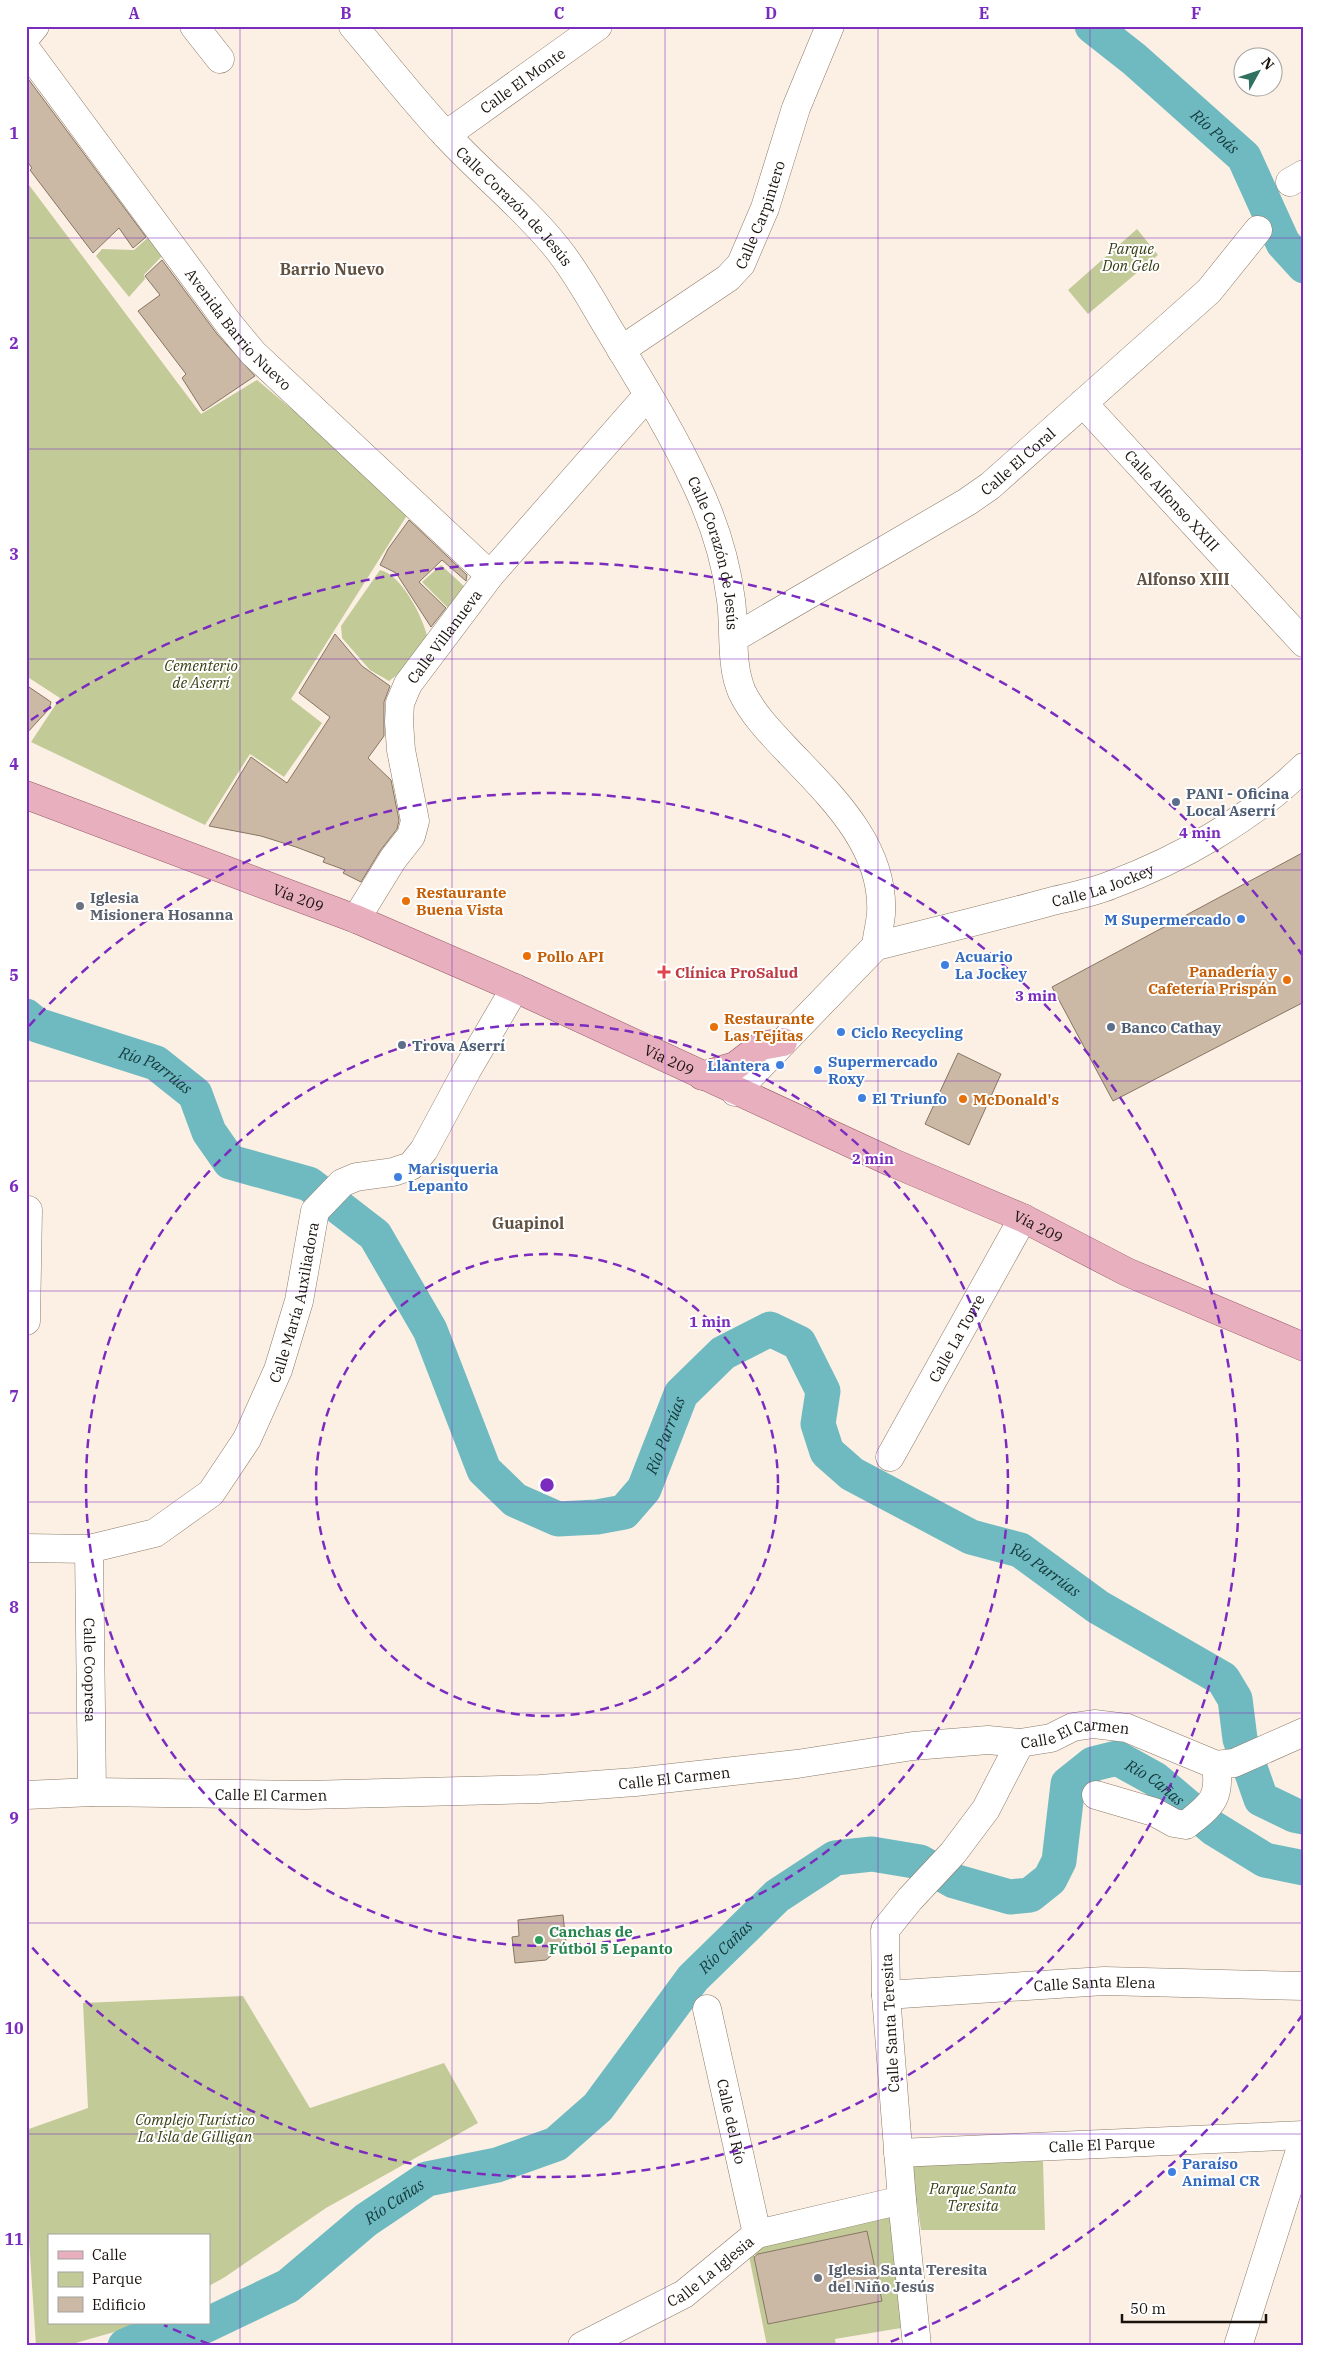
<svg xmlns="http://www.w3.org/2000/svg" width="1330" height="2372" viewBox="0 0 1330 2372" font-family="'IBM Plex Serif',serif">
	<rect width="100%" height="100%" fill="#fcf0e4"/>
	<path fill="#c2cb98" fill-rule="evenodd" d="M26 181 201 414 257 380 411 509 291 699 322 723 284 777 250 754 205 825 31 742 60 698 26 676Z
		M1137 229 1158 255 1088 314 1068 290Z
		M152 234 165 253 144 275 145 279 129 297 96 256 102 249 134 250Z
		M441 565 466 588 448 608 422 582Z
		M380 570C402 575 423 617 428 639L415 661 389 681 370 670 342 638 341 626Z
		M243 1996 310 2108 444 2063 478 2123 326 2208 225 2277 209 2286V2236H49V2323H140L132 2327 65 2346H36L26 2194V2130L88 2108 83 2003Z
		M1043 2161 1045 2230H921L911 2163Z
		M890 2212 907 2327 835 2339 836 2346H767L748 2251 880 2213ZM867 2231 882 2301 769 2324 754 2255Z"/>
	<g fill="none" stroke-linecap="round" stroke-linejoin="round">
		<g stroke="#6fbac0" stroke-width="35">
			<path id="s1" d="M1092 26 1134 59 1244 157 1283 243 1304 266"/>
			<path id="s2" d="M26 1016 37 1025 156 1063 195 1094 209 1132 230 1162 309 1184 375 1235 430 1330 484 1470 515 1500 558 1519 597 1517 624 1512 644 1489 681 1394 723 1353 770 1329 799 1343 823 1391 818 1424 827 1452 852 1474 971 1537 1020 1550 1098 1607 1223 1679 1235 1699 1240 1739 1261 1799 1294 1815 1304 1817"/>
			<path id="s3" d="M125 2346 134 2342 194 2331 288 2286 366 2220 427 2179 497 2165 556 2144 598 2107 693 1978 777 1896 835 1858 872 1854 920 1862 954 1881 1010 1897 1030 1895 1050 1879 1059 1861 1068 1784 1093 1764 1117 1758 1155 1779 1213 1828 1265 1860 1304 1868"/>
		</g>
	</g>
	<path fill="#ccb9a5" stroke="#867563" d="M26 76 146 237 133 248 119 228 93 253 30 170 32 168 26 160Z
		M162 260 217 334 255 376 203 411 182 378 186 374 138 311 160 295 145 276Z
		M409 520 467 575 466 581 442 560 419 582 446 608 431 627 396 573 380 565 388 549Z
		M335 634 362 666 390 686 384 702V736L368 758 391 780 399 820 397 829 380 851 361 882 343 873 345 870 323 862 325 858 296 847 261 836 209 826 251 757 287 783 330 717 299 693Z
		M26 685 51 702 49 709 26 734Z
		M1304 852V1002L1113 1101 1052 987Z
		M958 1053 1001 1074 969 1145 925 1124Z
		M563 1915 566 1943 546 1960 515 1963 512 1937 519 1936 518 1920Z
		M867 2231 882 2301 768 2324 754 2257 758 2254Z"/>
	<g fill="none" stroke-linecap="round" stroke-linejoin="round">
		<g stroke="#8c7a68" stroke-width="29">
			<g id="minor">
				<path d="M194 26 220 59"/>
				<path id="s4" d="M353 26C384 62 413 100 446 135 482 174 524 207 557 248 578 274 593 303 610 331 640 381 672 432 696 484 713 520 726 560 731 600 735 629 730 665 742 692 753 715 772 734 789 752 832 797 885 847 881 914 880 925 877 936 876 946L735 1092"/>
				<path d="M26 37 35 26"/>
				<path id="s5" d="M26 49 229 324 253 353 490 575"/>
				<path id="s6" d="M446 135 598 26"/>
				<path d="M1290 182 1304 174"/>
				<path id="s7" d="M621 350 728 278 741 264 765 208 796 108 830 26"/>
				<path id="s8" d="M1083 403 1304 643"/>
				<path id="s9" d="M734 638 967 502 990 486 1209 291 1258 230"/>
				<path id="s10" d="M356 919 393 859 411 836 415 821 401 750 399 722 400 703 408 684 490 575 648 395"/>
				<path id="s11" d="M876 946C933 932 991 918 1049 902 1069 897 1091 893 1111 885 1181 859 1251 819 1304 767"/>
				<path d="M26 1321 28 1210"/>
				<path id="s12" d="M890 1457 1023 1218"/>
				<path id="s13" d="M26 1548 89 1549 155 1533 211 1493 247 1439 278 1370 299 1301 315 1211 342 1183 356 1177 393 1172 411 1166 424 1150 467 1070 515 988"/>
				<path id="s14" d="M89 1549 92 1792"/>
				<path id="s15" d="M26 1795 92 1792 306 1795 540 1789 635 1782 797 1764 913 1746 988 1740 1020 1743 1051 1738 1073 1727 1094 1724 1127 1728 1216 1765 1234 1763 1304 1732"/>
				<path d="M1096 1795 1154 1812 1174 1823 1186 1825C1211 1805 1221 1799 1216 1765"/>
				<path id="s16" d="M886 1995 1104 1981 1304 1986"/>
				<path id="s17" d="M707 2009 757 2234"/>
				<path id="s18" d="M898 2153 1304 2135"/>
				<path id="s19" d="M582 2346 684 2294 757 2234 902 2200"/>
				<path d="M917 2346 902 2200 886 1995 885 1930 910 1899 953 1853 986 1809 1020 1743"/>
				<path d="M1238 2346 1304 2138"/>
			</g>
		</g>
		<g stroke="#965765" stroke-width="29">
			<g id="major">
				<path id="s20" d="M26 795 356 919 515 988 891 1162 1023 1218 1127 1272 1304 1347"/>
				<path d="M702 1076 735 1066 761 1046 783 1042"/>
			</g>
		</g>
		<use href="#minor" stroke="#fff" stroke-width="28"/>
		<use href="#major" stroke="#e8b0bf" stroke-width="28"/>
	</g>
	<path fill="none" stroke="#7b2cbf" stroke-width="1" stroke-opacity="0.55" d="M240 26V2346M452 26V2346M665 26V2346M878 26V2346M1090 26V2346M26 238H1304M26 449H1304M26 659H1304M26 870H1304M26 1081H1304M26 1291H1304M26 1502H1304M26 1713H1304M26 1923H1304M26 2134H1304"/>
	<g fill="none" stroke="#7b2cbf" stroke-width="2.5" stroke-dasharray="9 6">
		<circle cx="547" cy="1485" r="231"/>
		<circle cx="547" cy="1485" r="461"/>
		<path d="M29 1026A692 692 0 1 1 29 1944"/>
		<path d="M1303 2014A923 923 0 0 1 885 2344M209 2344A923 923 0 0 1 164 2325M31 720A923 923 0 0 1 1303 956"/>
	</g>
	<g fill="#5c6f8a" stroke="#fff" stroke-width="2">
		<circle cx="1176" cy="802" r="5"/>
		<circle cx="1111" cy="1027" r="5"/>
		<circle cx="402" cy="1045" r="5"/>
	</g>
	<g fill="#e8710a" stroke="#fff" stroke-width="2">
		<circle cx="406" cy="901" r="5"/>
		<circle cx="527" cy="956" r="5"/>
		<circle cx="1287" cy="980" r="5"/>
		<circle cx="714" cy="1027" r="5"/>
		<circle cx="963" cy="1099" r="5"/>
	</g>
	<g fill="#6b7280" stroke="#fff" stroke-width="2">
		<circle cx="80" cy="906" r="5"/>
		<circle cx="818" cy="2278" r="5"/>
	</g>
	<g fill="#3f7fe0" stroke="#fff" stroke-width="2">
		<circle cx="1241" cy="919" r="5"/>
		<circle cx="945" cy="965" r="5"/>
		<circle cx="841" cy="1032" r="5"/>
		<circle cx="780" cy="1065" r="5"/>
		<circle cx="818" cy="1070" r="5"/>
		<circle cx="862" cy="1098" r="5"/>
		<circle cx="398" cy="1177" r="5"/>
		<circle cx="1172" cy="2172" r="5"/>
	</g>
	<path fill="#e0444e" stroke="#fff" stroke-width="2" d="M661.5 964.5h5v5h5v5h-5v5h-5v-5h-5v-5h5z"/>
	<circle fill="#2e9e5b" stroke="#fff" stroke-width="2" cx="539" cy="1940" r="5"/>
	<g text-anchor="middle" dominant-baseline="central" stroke-width="4" stroke-linejoin="round" paint-order="stroke">
		<g font-size="15" fill="#1a130d" stroke="#fff">
			<text stroke="none"><textPath href="#s6" startOffset="94">Calle El Monte</textPath></text>
			<text stroke="none"><textPath href="#s4" startOffset="242">Calle Corazón de Jesús</textPath></text>
			<text stroke="none"><textPath href="#s7" startOffset="201">Calle Carpintero</textPath></text>
			<text stroke="none"><textPath href="#s5" startOffset="352">Avenida Barrio Nuevo</textPath></text>
			<text stroke="none"><textPath href="#s9" startOffset="335">Calle El Coral</textPath></text>
			<text stroke="none"><textPath href="#s8" startOffset="132">Calle Alfonso XXIII</textPath></text>
			<text stroke="none"><textPath href="#s4" startOffset="648">Calle Corazón de Jesús</textPath></text>
			<text stroke="none"><textPath href="#s10" startOffset="315">Calle Villanueva</textPath></text>
			<text stroke="none"><textPath href="#s11" startOffset="235">Calle La Jockey</textPath></text>
			<text stroke="none"><textPath href="#s20" startOffset="291">Vía 209</textPath></text>
			<text stroke="none"><textPath href="#s20" startOffset="696">Vía 209</textPath></text>
			<text stroke="none"><textPath href="#s20" startOffset="1101">Vía 209</textPath></text>
			<text stroke="none"><textPath href="#s13" startOffset="410">Calle María Auxiliadora</textPath></text>
			<text stroke="none"><textPath href="#s12" startOffset="136">Calle La Torre</textPath></text>
			<text stroke="none"><textPath href="#s14" startOffset="121">Calle Coopresa</textPath></text>
			<text stroke="none"><textPath href="#s15" startOffset="1054">Calle El Carmen</textPath></text>
			<text stroke="none"><textPath href="#s15" startOffset="649">Calle El Carmen</textPath></text>
			<text stroke="none"><textPath href="#s15" startOffset="245">Calle El Carmen</textPath></text>
			<text stroke="none"><textPath href="#s16" startOffset="209">Calle Santa Elena</textPath></text>
			<text transform="translate(890 2023) rotate(-93)">Calle Santa Teresita</text>
			<text stroke="none"><textPath href="#s17" startOffset="115">Calle del Río</textPath></text>
			<text stroke="none"><textPath href="#s18" startOffset="204">Calle El Parque</textPath></text>
			<text stroke="none"><textPath href="#s19" startOffset="149">Calle La Iglesia</textPath></text>
		</g>
		<g font-size="15" font-style="italic" fill="#383d12" stroke="#fff">
			<text x="1131" y="248">Parque<tspan x="1131" dy="17">Don Gelo</tspan></text>
			<text x="201" y="665">Cementerio<tspan x="201" dy="17">de Aserrí</tspan></text>
			<text x="195" y="2119">Complejo Turístico<tspan x="195" dy="17">La Isla de Gilligan</tspan></text>
			<text x="973" y="2188">Parque Santa<tspan x="973" dy="17">Teresita</tspan></text>
		</g>
		<g font-size="15" font-weight="bold" fill="#4e5e75" stroke="#fff" text-anchor="start">
			<text x="1186" y="793">PANI - Oficina<tspan x="1186" dy="17">Local Aserrí</tspan></text>
			<text x="1121" y="1027">Banco Cathay</text>
			<text x="412" y="1045">Trova Aserrí</text>
		</g>
		<g font-size="15" font-weight="bold" fill="#c56008" stroke="#fff" text-anchor="start">
			<text x="416" y="892">Restaurante<tspan x="416" dy="17">Buena Vista</tspan></text>
			<text x="537" y="956">Pollo API</text>
			<text x="1277" y="971" text-anchor="end">Panadería y<tspan x="1277" dy="17">Cafetería Prispán</tspan></text>
			<text x="724" y="1018">Restaurante<tspan x="724" dy="17">Las Tejitas</tspan></text>
			<text x="973" y="1099">McDonald's</text>
		</g>
		<g font-size="15" font-weight="bold" fill="#5b616d" stroke="#fff" text-anchor="start">
			<text x="90" y="897">Iglesia<tspan x="90" dy="17">Misionera Hosanna</tspan></text>
			<text x="828" y="2269">Iglesia Santa Teresita<tspan x="828" dy="17">del Niño Jesús</tspan></text>
		</g>
		<g font-size="15" font-weight="bold" fill="#366cbe" stroke="#fff" text-anchor="start">
			<text x="1231" y="919" text-anchor="end">M Supermercado</text>
			<text x="955" y="956">Acuario<tspan x="955" dy="17">La Jockey</tspan></text>
			<text x="851" y="1032">Ciclo Recycling</text>
			<text x="828" y="1061">Supermercado<tspan x="828" dy="17">Roxy</tspan></text>
			<text x="770" y="1065" text-anchor="end">Llantera</text>
			<text x="872" y="1098">El Triunfo</text>
			<text x="408" y="1168">Marisqueria<tspan x="408" dy="17">Lepanto</tspan></text>
			<text x="1182" y="2163">Paraíso<tspan x="1182" dy="17">Animal CR</tspan></text>
		</g>
		<g font-size="15" font-weight="bold" fill="#be3a42" stroke="#fff" text-anchor="start">
			<text x="675" y="972">Clínica ProSalud</text>
		</g>
		<g font-size="15" font-weight="bold" fill="#27864d" stroke="#fff" text-anchor="start">
			<text x="549" y="1931">Canchas de<tspan x="549" dy="17">Fútbol 5 Lepanto</tspan></text>
		</g>
		<g font-size="16" font-style="italic" fill="#13383b" stroke="#fff">
			<text stroke="none"><textPath href="#s1" startOffset="162">Río Poás</textPath></text>
			<text stroke="none"><textPath href="#s2" startOffset="142">Río Parrúas</textPath></text>
			<text stroke="none"><textPath href="#s2" startOffset="936">Río Parrúas</textPath></text>
			<text stroke="none"><textPath href="#s2" startOffset="1491">Río Parrúas</textPath></text>
			<text stroke="none"><textPath href="#s3" startOffset="1316">Río Cañas</textPath></text>
			<text stroke="none"><textPath href="#s3" startOffset="746">Río Cañas</textPath></text>
			<text stroke="none"><textPath href="#s3" startOffset="311">Río Cañas</textPath></text>
		</g>
		<g font-size="16" font-weight="bold" fill="#625141" stroke="#fff">
			<text x="332" y="269">Barrio Nuevo</text>
			<text x="1183" y="579">Alfonso XIII</text>
			<text x="528" y="1223">Guapinol</text>
		</g>
	</g>
	<circle cx="547" cy="1485" r="8" fill="#7b2cbf" stroke="#fff" stroke-width="2.5"/>
	<g font-size="15" text-anchor="middle" font-weight="bold" fill="#7b2cbf" stroke="#fff" stroke-width="4" stroke-linejoin="round" paint-order="stroke">
		<text x="1200" y="838">4 min</text>
		<text x="1036" y="1001">3 min</text>
		<text x="873" y="1164">2 min</text>
		<text x="710" y="1327">1 min</text>
	</g>
	<rect width="1330" height="2372" fill="none" stroke="#ffffff" stroke-width="55"/>
	<rect x="48" y="2234" width="162" height="90" fill="#ffffff" stroke="#a3a19e"/>
	<rect x="58" y="2251" width="25" height="8" fill="#e8b0bf" stroke="#a3a19e"/>
	<text x="92" y="2260" font-size="15" fill="#1a130d">Calle</text>
	<rect x="58" y="2272" width="25" height="15" fill="#c2cb98" stroke="#a3a19e"/>
	<text x="92" y="2284" font-size="15" fill="#1a130d">Parque</text>
	<rect x="58" y="2297" width="25" height="15" fill="#ccb9a5" stroke="#a3a19e"/>
	<text x="92" y="2310" font-size="15" fill="#1a130d">Edificio</text>
	<g transform="translate(1258 72) rotate(50)"><circle r="24" fill="#ffffff" stroke="#a3a19e"/>
	<path d="M0-4L9 19L0 12L-9 19Z" fill="#307160"/>
	<text y="-8" font-size="14" font-weight="bold" text-anchor="middle" fill="#1a130d">N</text>
	</g>
	<path d="M1122 2314v8h144v-8" fill="none" stroke="#1a130d" stroke-width="2.5"/>
	<text x="1130" y="2314" font-size="15" fill="#1a130d" stroke="#ffffff" stroke-width="4" paint-order="stroke">50 m</text>
	<rect x="28" y="28" width="1274" height="2316" fill="none" stroke="#7b2cbf" stroke-width="2"/>
	<g font-size="16" text-anchor="middle" font-weight="bold" fill="#7b2cbf">
		<text x="134" y="19">A</text>
		<text x="346" y="19">B</text>
		<text x="559" y="19">C</text>
		<text x="771" y="19">D</text>
		<text x="984" y="19">E</text>
		<text x="1196" y="19">F</text>
		<text x="14" y="139">1</text>
		<text x="14" y="349">2</text>
		<text x="14" y="560">3</text>
		<text x="14" y="770">4</text>
		<text x="14" y="981">5</text>
		<text x="14" y="1192">6</text>
		<text x="14" y="1402">7</text>
		<text x="14" y="1613">8</text>
		<text x="14" y="1824">9</text>
		<text x="14" y="2034">10</text>
		<text x="14" y="2245">11</text>
	</g>
</svg>
